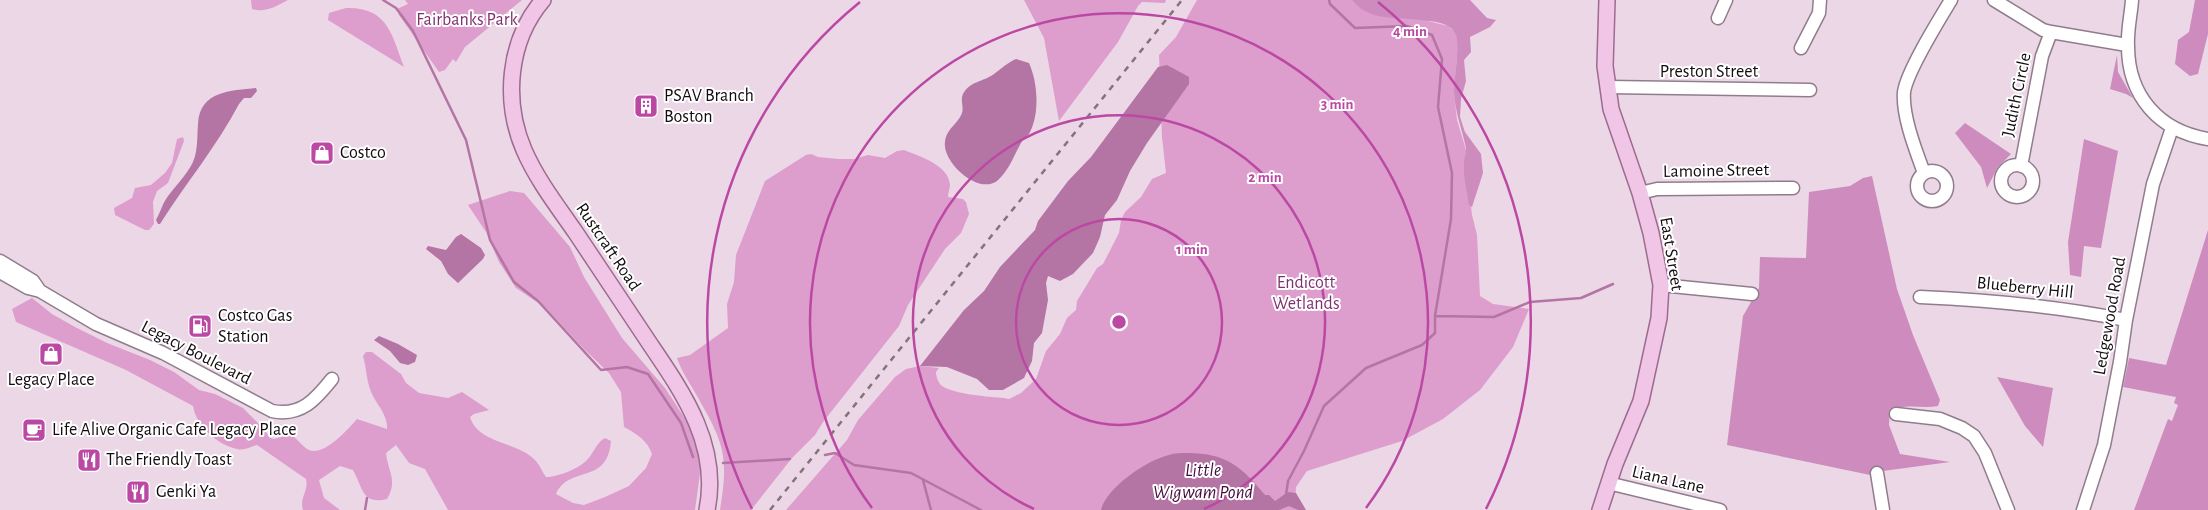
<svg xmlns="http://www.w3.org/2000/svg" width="2208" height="510" viewBox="0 0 2208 510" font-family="'Alegreya Sans',sans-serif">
	<rect width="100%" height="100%" fill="#ecd7e6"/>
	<path fill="#dd9dcd" d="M251 0H288C277 6 265 13 252 9Z
		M405 0H522L465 47 456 62 453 59 445 70 439 72 399 15 397 9 408 4Z
		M1024 0H1166L1165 3 1142 2 1138 6 1118 42 1059 121 1044 38Z
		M1197 0H1380L1424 20 1448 26 1456 33 1458 43 1454 93 1457 120 1466 150 1465 157 1472 215 1477 235 1480 296 1493 304 1529 309 1513 347 1480 390 1443 419 1402 441 1307 471 1296 487 1295 508 1298 510H786L847 440 858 420 895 377 906 369 920 366 939 368 936 372C936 376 938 383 942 386 953 394 990 397 1004 398L1009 399 1021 393 1036 379 1046 351 1060 334 1067 318 1076 310 1077 301 1097 268 1103 264 1119 233 1121 220 1125 212 1141 197 1152 179 1166 173 1162 137 1159 55 1176 37Z
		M346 8C388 7 392 35 404 67L328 20 329 13Z
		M183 137 184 141 168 183 157 191 153 202 154 224 149 230H145L115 215 114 208 132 198 135 188 151 185 165 173 172 163 177 139Z
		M904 150C919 156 949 165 950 185 950 189 948 192 948 197L963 199 966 202 969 214 961 233 945 249 908 305 899 326 823 422 815 435 792 458 751 510H720C729 456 724 443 697 396 690 383 681 371 677 358L690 355 728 328 727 304 734 282 736 255 765 181 806 155 811 154 818 157 838 159H854L868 155 885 158 897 151Z
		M510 191 524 193 570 247 584 277 622 338 665 388 688 423 700 449 701 466 695 510H448L425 469 409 463 396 445 386 453C388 472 398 480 387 499 362 505 363 488 353 470L340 466 319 480 324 498 340 510H303C299 498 309 491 306 479L257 445C251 447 243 451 237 449 218 445 196 426 193 406L126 370 16 322 12 309 32 298 52 314 75 327 107 343 150 360 174 372 199 390 215 394 243 408 263 428 270 438 274 439 291 434C297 439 303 447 309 450 324 457 349 428 357 419L387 429C388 416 378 406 373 396 366 383 367 369 363 356L366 352H372L401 374 406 383 419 393 448 398 462 392 489 410 474 414 470 417C478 444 517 441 535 460 539 464 542 471 546 477 558 477 578 469 587 460 594 453 596 443 605 438L611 441C607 486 570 464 556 494L573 503 584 505 605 497 629 486 646 468 652 454C647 440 637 434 624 427L621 392 609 373 584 349 546 308 516 288 499 262 486 232 468 205Z"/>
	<path fill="#cd8cbd" d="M1352 0H1470L1487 18 1496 20 1490 27 1470 37 1471 52 1464 60 1466 81 1461 99 1460 117 1465 132 1481 154 1483 173 1472 207 1469 205C1467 192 1463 176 1464 163 1464 158 1466 153 1466 148 1462 129 1455 112 1454 92 1454 78 1460 45 1456 35 1451 22 1431 21 1419 20 1393 16 1370 22 1352 0Z
		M2195 0H2208V34L2198 74 2190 76 2175 64 2178 40 2189 32Z
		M2117 55 2118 72 2133 98 2126 94 2110 89Z
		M1965 123 2011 154 1998 167 1987 188 1981 167 1955 133Z
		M2084 139 2118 151 2101 248 2084 246 2081 277 2070 275 2068 242Z
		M1872 176 1897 289 1913 335 1940 400 1938 406C1922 409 1904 403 1890 411L1889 425 1900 454 1950 462 1883 471 1870 475 1727 445 1743 316 1759 288 1760 257 1806 258 1809 192 1850 186 1863 178Z
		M2208 230V510H2134L2168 419 2172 421 2178 405 2174 403 2176 397 2123 387 2129 358 2166 365Z
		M1997 377 2053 388 2043 447 2025 426Z"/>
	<path fill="#b475a4" d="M1016 59 1029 63C1038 83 1040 114 1029 134 1027 137 1023 139 1021 143 1014 155 1009 171 997 181 978 195 942 162 945 142 946 129 958 124 962 113 964 107 960 100 963 94 970 81 983 82 994 74 1002 68 1007 63 1016 59Z
		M1167 65 1189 77V84L1147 143 1130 171 1117 200 1105 215 1100 237 1093 253 1073 274 1060 281 1048 276 1046 283 1048 300 1042 333 1034 343 1032 361 1024 378 1003 390H989L977 379 947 367 920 366 964 310 984 291 1000 267 1035 230 1038 221 1068 181 1091 157 1158 67Z
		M256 88 257 91 251 98H244L239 104C217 146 186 183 160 224H158L156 220C160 213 162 205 166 199 174 187 187 175 193 162 198 150 197 136 198 124 200 90 231 91 256 88Z
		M461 234 481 248 485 255 483 259 458 283 448 274 441 261 426 249 428 246 446 250 456 237Z
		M379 336 398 344 417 355 415 362 408 365 400 363 390 351 374 340Z
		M1188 453C1226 453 1242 467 1265 495H1269L1275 501 1288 492 1296 493 1306 510H1298L1289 506 1279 510H1101C1106 488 1147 460 1169 455 1175 453 1182 453 1188 453Z"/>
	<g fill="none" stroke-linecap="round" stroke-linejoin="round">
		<path stroke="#b475a4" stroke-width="2.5" d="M383 0 396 8 413 31 466 140 490 240 514 282 538 301 601 370 627 367 648 374 681 423 693 457
			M1329 0 1330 4 1355 28 1407 26 1432 35 1442 59 1438 107 1452 173 1451 219 1435 316 1494 317 1530 302 1581 298 1613 284
			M825 455 835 453 854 465 911 473 981 510
			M723 463 790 459
			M923 480 931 510
			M1286 495 1288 481 1304 451 1324 406 1366 368 1422 345 1435 333V316
			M365 510 367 498"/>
		<g stroke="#907d8b" stroke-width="15">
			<path id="minor" d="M1994 0 2043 30 2051 32 2127 45
				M2132 0C2131 15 2127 31 2128 46 2128 96 2159 131 2208 139
				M1718 18 1726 0
				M1801 48 1819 13 1820 0
				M1608 87 1810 90
				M2001 181a16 16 0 1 1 32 0a16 16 0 1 1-32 0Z
				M2021 166 2042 56 2051 32
				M1917 186a15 15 0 1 1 30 0a15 15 0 1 1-30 0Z
				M1924 173C1916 151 1902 116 1904 92 1907 71 1939 20 1951 0
				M1640 193 1657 189 1793 188
				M0 261 33 281 40 291
				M0 272 28 288 40 291 96 324 163 353 272 411C301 417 316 399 332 379
				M1661 285 1752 294
				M1920 297C1990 300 2056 306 2126 320
				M1896 414 1940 419 1962 428 1974 436 1985 453 2008 510
				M1877 473 1883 510
				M1608 483 1720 510
				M2083 510 2104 445 2120 362 2126 320 2153 184 2172 128"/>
		</g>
		<g stroke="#9d6b90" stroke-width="18">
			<path id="major" d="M543 0C508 41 503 101 524 150 537 180 558 207 576 233 601 270 625 307 650 344 684 394 720 446 707 510
				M1600 510 1615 464 1641 401 1659 318 1661 285 1651 233 1640 193 1611 109 1605 66 1607 0"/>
		</g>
		<use href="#minor" stroke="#fff" stroke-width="12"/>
		<use href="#major" stroke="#f1c5e6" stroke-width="15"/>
		<path stroke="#82747e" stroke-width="2.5" stroke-dasharray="6 6" stroke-linecap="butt" d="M770 510 1182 0"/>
	</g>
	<g fill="none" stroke="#bb49a4" stroke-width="2.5">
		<circle cx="1119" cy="322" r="103"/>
		<path d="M1034 509A206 206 0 1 1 1204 509"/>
		<path d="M872 508A309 309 0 1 1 1366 508"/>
		<path d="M752 509A412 412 0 0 1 860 2M1378 2A412 412 0 0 1 1486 509"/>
	</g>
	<defs>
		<g id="building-square" transform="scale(1.25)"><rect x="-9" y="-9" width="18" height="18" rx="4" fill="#bb49a4" stroke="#fff"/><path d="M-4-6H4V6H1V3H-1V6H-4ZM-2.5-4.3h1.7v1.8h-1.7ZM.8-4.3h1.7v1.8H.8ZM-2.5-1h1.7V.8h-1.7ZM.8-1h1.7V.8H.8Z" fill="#fff"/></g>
		<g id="shop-square" transform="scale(1.25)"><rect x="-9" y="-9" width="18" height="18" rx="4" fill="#bb49a4" stroke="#fff"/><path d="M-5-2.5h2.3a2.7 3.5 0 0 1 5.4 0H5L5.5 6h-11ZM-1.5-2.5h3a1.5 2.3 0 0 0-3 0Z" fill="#fff"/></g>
		<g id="fuel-square" transform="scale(1.25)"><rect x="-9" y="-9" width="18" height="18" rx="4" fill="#bb49a4" stroke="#fff"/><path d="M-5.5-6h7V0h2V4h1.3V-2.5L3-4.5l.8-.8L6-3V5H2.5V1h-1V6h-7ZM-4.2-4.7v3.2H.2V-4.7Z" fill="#fff"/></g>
		<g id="cafe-square" transform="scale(1.25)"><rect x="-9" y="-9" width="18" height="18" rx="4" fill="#bb49a4" stroke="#fff"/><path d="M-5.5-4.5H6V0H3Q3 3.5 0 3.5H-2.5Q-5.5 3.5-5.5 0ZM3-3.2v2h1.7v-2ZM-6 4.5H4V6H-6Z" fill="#fff"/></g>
		<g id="restaurant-square" transform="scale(1.25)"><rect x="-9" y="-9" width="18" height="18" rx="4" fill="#bb49a4" stroke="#fff"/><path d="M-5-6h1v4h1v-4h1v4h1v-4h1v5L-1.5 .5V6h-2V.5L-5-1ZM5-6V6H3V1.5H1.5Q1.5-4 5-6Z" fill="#fff"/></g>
	</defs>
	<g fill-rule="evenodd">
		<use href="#building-square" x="646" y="106"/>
		<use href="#shop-square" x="322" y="153"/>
		<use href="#fuel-square" x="200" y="326"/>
		<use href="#shop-square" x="51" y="354"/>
		<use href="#cafe-square" x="34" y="430"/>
		<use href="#restaurant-square" x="89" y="460"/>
		<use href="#restaurant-square" x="138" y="492"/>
	</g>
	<g text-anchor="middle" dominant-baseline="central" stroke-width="4" stroke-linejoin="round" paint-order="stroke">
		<g font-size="18" fill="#7e316f" stroke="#fff">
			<text x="467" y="20">Fairbanks Park</text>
			<text x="1306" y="283">Endicott<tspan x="1306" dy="21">Wetlands</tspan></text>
		</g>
		<g font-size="18" fill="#120b10" stroke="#fff">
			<text x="1709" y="72">Preston Street</text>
			<text transform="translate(2017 95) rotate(-78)">Judith Circle</text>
			<text transform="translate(1716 171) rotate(-1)">Lamoine Street</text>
			<text transform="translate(608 247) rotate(56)">Rustcraft Road</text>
			<text transform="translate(1671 254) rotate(81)">East Street</text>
			<text transform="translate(2025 288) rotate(6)">Blueberry Hill</text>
			<text transform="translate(2110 316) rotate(-80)">Ledgewood Road</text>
			<text transform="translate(196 353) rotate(27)">Legacy Boulevard</text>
			<text transform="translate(1668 480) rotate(13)">Liana Lane</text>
		</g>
		<g font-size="18" fill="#120b10" stroke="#fff" text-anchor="start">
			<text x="664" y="96">PSAV Branch<tspan x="664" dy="21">Boston</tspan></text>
			<text x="340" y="153">Costco</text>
			<text x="218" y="316">Costco Gas<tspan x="218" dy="21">Station</tspan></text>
			<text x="51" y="380" text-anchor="middle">Legacy Place</text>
			<text x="52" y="430">Life Alive Organic Cafe Legacy Place</text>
			<text x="106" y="460">The Friendly Toast</text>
			<text x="156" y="492">Genki Ya</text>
		</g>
		<g font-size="19" font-style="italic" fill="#460c3c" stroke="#fff">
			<text x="1203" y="470">Little<tspan x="1203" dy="22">Wigwam Pond</tspan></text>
		</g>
	</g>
	<circle cx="1119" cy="322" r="8" fill="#bb49a4" stroke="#fff" stroke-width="2.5"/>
	<g font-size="15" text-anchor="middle" font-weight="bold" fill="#bb49a4" stroke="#fff" stroke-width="4" stroke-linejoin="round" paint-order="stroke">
		<text x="1410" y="36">4 min</text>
		<text x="1337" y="109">3 min</text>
		<text x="1265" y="182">2 min</text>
		<text x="1192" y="254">1 min</text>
	</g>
</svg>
